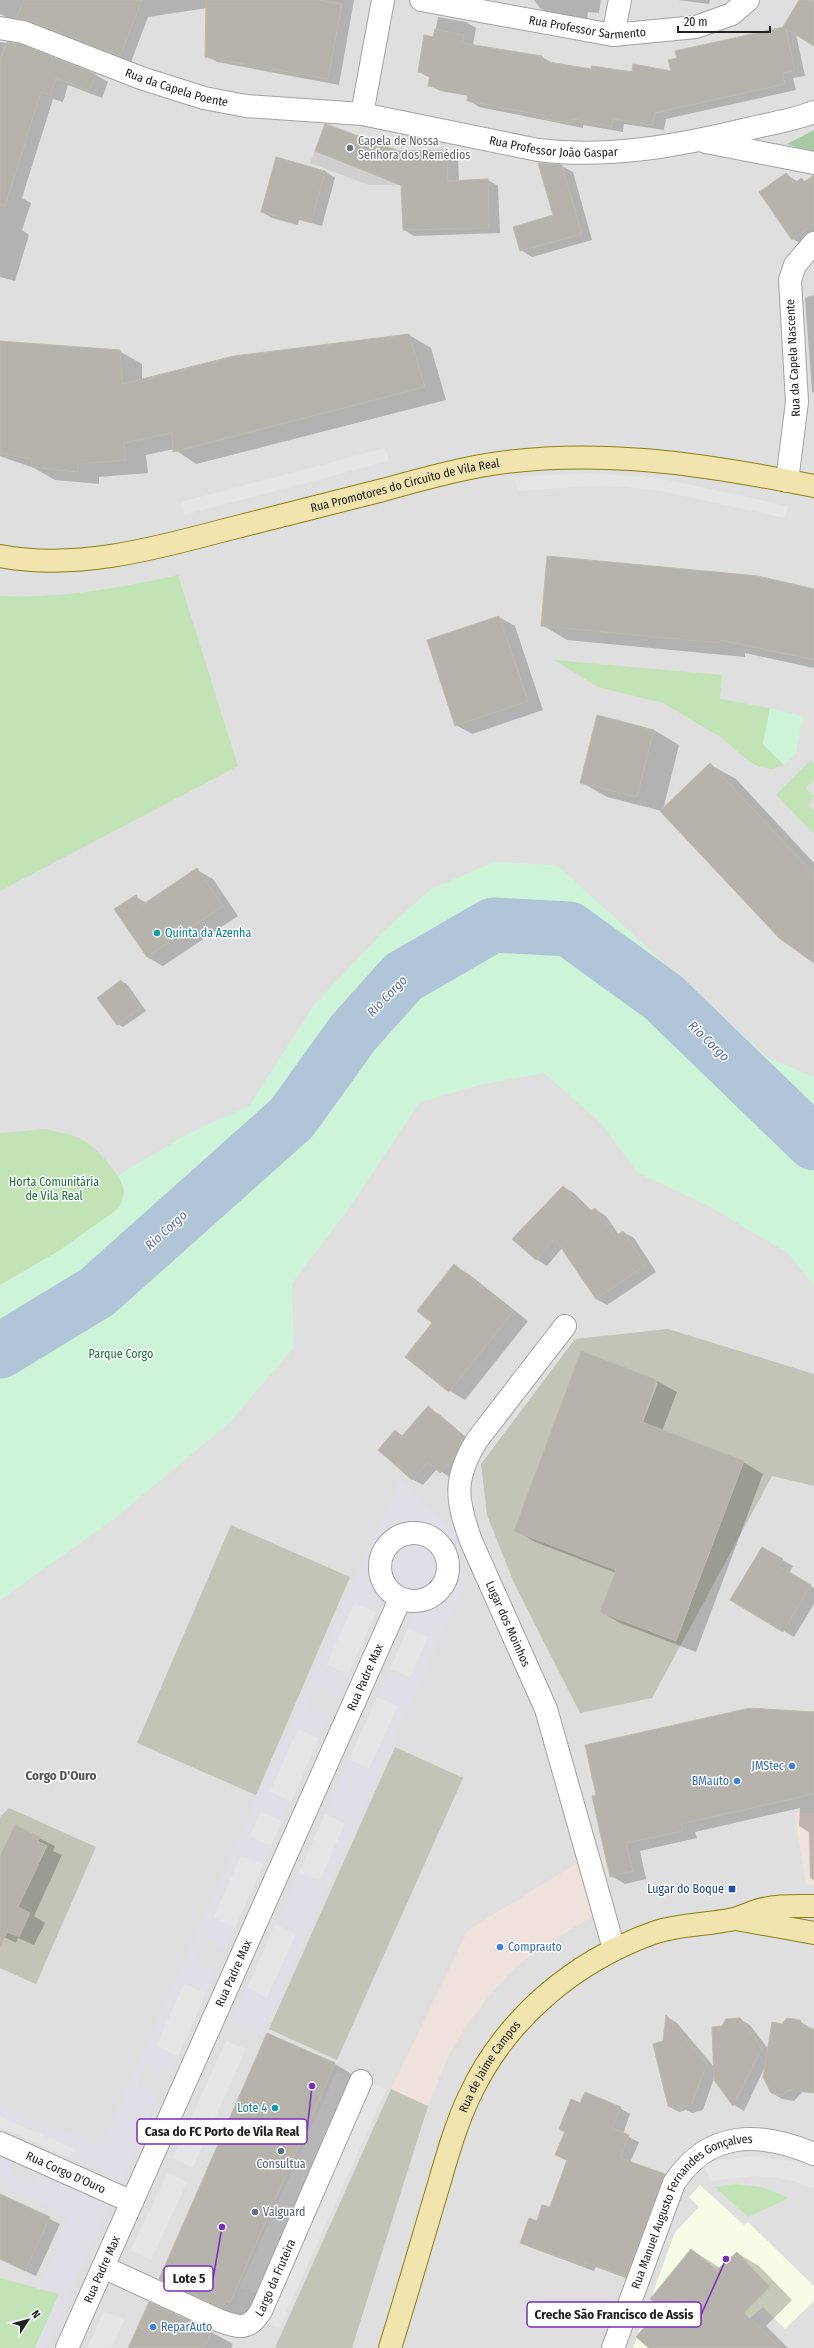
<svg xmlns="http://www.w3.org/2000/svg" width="814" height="2348" viewBox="0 0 814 2348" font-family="'Fira Sans Condensed',sans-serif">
	<rect width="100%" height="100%" fill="#f0f0e9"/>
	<path fill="#dfdfdf" d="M0 0H814V2348H0Z"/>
	<path fill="#efe1db" d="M794 1813H814V1885H806Z
		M579 1862 595 1915 542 1946 514 1969 489 1996 466 2026 448 2057 428 2106 391 2089 468 1930Z"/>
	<path fill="#f7fce7" d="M700 2185 744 2225 748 2222 814 2286V2301L785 2329 763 2307 715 2348H633L675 2232 699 2207 689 2197Z"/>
	<path fill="#cfcfcf" d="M326 123 400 151 401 185H369L310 163Z"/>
	<path fill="#c1c4b6" d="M668 1329 814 1374V1486L772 1476 652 1698 580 1713 514 1583 487 1515 481 1464 575 1339Z
		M231 1525 350 1577 256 1795 137 1743Z
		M395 1747 463 1778 337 2060 269 2029Z
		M9 1808 96 1847 36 1984 0 1968V1817Z
		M391 2089 428 2106 352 2348H275Z"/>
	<path fill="#c2e3b6" d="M178 575 238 766 0 891V596C61 599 119 588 178 575Z
		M554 660 722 675 720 699 770 708 763 744 784 765 772 769 759 767 747 760 722 738 663 703 598 687Z
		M811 760 814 764V780L806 788 814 796 808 805 814 811V834L776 795Z
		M46 1129C57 1132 71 1134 81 1139 93 1144 104 1158 112 1168 119 1177 126 1187 124 1198 119 1220 22 1273 0 1285V1133Z
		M733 2184 762 2187 789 2198 748 2217 715 2187Z
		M0 2278 59 2294 35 2348H0Z"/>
	<path fill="#a6caa4" d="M814 130V153L787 144Z"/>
	<path fill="#cdf4d9" d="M770 708 803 716 796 753 784 765 763 744Z
		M495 862 557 865 768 1058 814 1077V1286L788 1253 711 1207 638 1173 601 1123 544 1073 479 1085 420 1102 350 1207 292 1283 294 1347 231 1421 110 1522 0 1600V1285L57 1252 118 1209C126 1196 125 1189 118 1175L190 1133 249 1106 315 1004 382 933 431 889Z"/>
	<path fill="#e5e5e5" d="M385 448 389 461 184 515 181 502Z
		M590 473 663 479 788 506 785 518 661 491 626 487 590 486 517 491 515 477Z
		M354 1603 376 1612 348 1675 326 1665Z
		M408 1628 429 1637 410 1678 390 1669Z
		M377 1697 398 1706 369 1769 349 1760Z
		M298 1728 319 1738 291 1802 270 1792Z
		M261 1812 282 1821 271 1846 250 1836Z
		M325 1814 346 1823 319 1881 299 1872Z
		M241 1855 263 1865 235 1928 213 1918Z
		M275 1924 296 1934 267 1998 247 1988Z
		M184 1983 206 1993 178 2056 156 2046Z
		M226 2041 246 2049 193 2167 173 2158Z
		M337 2071 353 2078 257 2294 240 2287Z
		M373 2083 386 2090 279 2329 266 2323Z
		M0 2116 74 2149 70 2158 0 2127Z
		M753 2156 801 2163 814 2168V2187L812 2188 794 2181 773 2177 752 2176 711 2181 702 2163Z
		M167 2173 187 2182 151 2260 131 2250Z
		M104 2311 124 2320 111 2348H87Z"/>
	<path fill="#e0dee6" d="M400 1478 456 1535 465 1583 262 2037 231 2023 247 1988 268 1998 296 1934 275 1924 299 1872 320 1881 345 1823 325 1814 349 1760 370 1769 398 1706 377 1697 390 1669 410 1678 428 1637 408 1628 415 1613 426 1611 440 1605 451 1594 457 1581 459 1566 457 1551 449 1538 437 1528 423 1522H408L393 1526 381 1534 372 1547 368 1562 369 1577 374 1591 382 1600 376 1612 354 1603 326 1665 348 1675 338 1698 316 1688 307 1708 328 1718 319 1738 297 1729 270 1791 291 1802 282 1821 260 1812 250 1836 271 1846 263 1865 241 1855 213 1917 235 1928 225 1949 204 1939 194 1960 216 1970 206 1993 184 1983 156 2046 178 2056 168 2076 146 2066 137 2086 159 2096 122 2181 70 2158 74 2149 0 2116V2103L100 2148Z
		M392 1568a22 22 0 1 1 44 0a22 22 0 1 1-44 0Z
		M0 2156 17 2164 12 2175 34 2185 39 2174 109 2205 46 2348H35L59 2294 38 2288 70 2214 0 2183Z"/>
	<path fill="#0003" fill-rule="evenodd" d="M0 0H354L339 85 217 62 206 56 207 8 148 17 131 62 39 26 17 22 0 14Z
		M534 0H601L599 13 588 12 587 21 550 14 540 8Z
		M678 0H710L709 4Z
		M438 17 466 22 476 28 473 46 542 57 553 63 592 70 672 72 678 59 677 52 814 21V45L796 34 805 76 793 78 796 90 666 119 664 130 624 124 623 132 583 125V128L479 107 468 100 469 96 440 91 429 85 430 78 419 72 434 38Z
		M0 42 19 45 96 75 108 82 102 98 68 85 63 102 53 99 22 198 31 203 22 230 29 235 15 281 0 277Z
		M316 151H447L458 157 459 181 488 180 498 186 500 233 414 236 404 230 402 186Z
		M562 166 573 172 592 240 532 257 521 250 554 216Z
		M325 171 335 178 322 226 299 220 298 225 272 218 262 212Z
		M786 174 798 182 802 180 806 182 814 178V238L804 245 793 239Z
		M814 295V393L812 392 805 298Z
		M409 335 431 348 446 400 196 464 174 449 146 455 148 473 99 477V484L55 480 34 468 0 456V342L119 351 142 364V380Z
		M814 589V668L745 653V657L567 640 542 625Z
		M499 617 515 626 543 710 472 734 456 725Z
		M654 730 679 745 663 810 711 765 736 779 814 863V962L662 811 607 797 581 782Z
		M197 870 213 879 238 916 163 966 147 957 136 897 147 903Z
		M121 981 127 984 146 1011 123 1027 118 1024 99 998Z
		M563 1187 574 1193 592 1211 595 1209 606 1216 619 1235 623 1232 634 1238 656 1272 607 1305 596 1299 562 1248 547 1266 536 1259Z
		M455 1266 470 1275 528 1321 465 1400 450 1391 407 1357 434 1323Z
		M582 1352 657 1381 677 1392 662 1431 743 1462 763 1474 696 1652 620 1623 601 1612 616 1573 535 1542 515 1530ZM655 1383H658L641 1427H639Z
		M429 1408 439 1414 474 1444 451 1478 437 1469 423 1485 412 1479 396 1432 404 1436Z
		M762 1548 793 1566 789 1573 814 1588V1604L794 1637 732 1600Z
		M814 1713V1880L810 1878 809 1832 799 1826 800 1808 695 1832 697 1838 640 1851 646 1879 625 1884 611 1876 593 1797Z
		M15 1826 55 1846 53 1851 62 1855 34 1916 45 1923 34 1945 18 1938 16 1943 0 1935V1858Z
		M667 2017 677 2023 715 2068 723 2027 740 2019 750 2025 769 2050 782 2025 799 2021 814 2030V2079L794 2101 782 2099 772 2093 764 2069 744 2111 734 2105 714 2078 703 2110 692 2113 686 2110 679 2112 668 2106 664 2042Z
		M268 2034 335 2064 360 2079 248 2322 186 2293 161 2279Z
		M581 2104 620 2108 630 2114 623 2134 639 2142 630 2163 675 2181 636 2282 596 2267 594 2271 532 2248 521 2242 551 2209 567 2161 556 2155Z
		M0 2195 60 2224 36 2276 0 2259Z
		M692 2250 720 2268 737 2253 759 2266 792 2300 766 2326 788 2348H650L662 2307Z
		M211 2332 233 2344 231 2348H129Z"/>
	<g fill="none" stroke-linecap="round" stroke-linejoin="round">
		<path stroke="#b0c5d8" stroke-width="55" d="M0 1351 97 1292 292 1118 353 1033 403 977 493 925 569 929 663 997 814 1143"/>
	</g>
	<path fill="#b6b3ac" stroke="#c0baad" d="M24 0H142L120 56 28 20 16 18Z
		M206 0H319L342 4 328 79 205 57Z
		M799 0H814V46L786 29 795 70 783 73 785 84 655 113 653 125 613 119 612 127 573 119 572 123 546 119V116L467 101 468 93 428 86 430 74 418 72 424 35 433 37 435 29 464 35 462 43 542 56V61L591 69 592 66 632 72 633 64 671 71 668 60 677 58 675 51 783 27Z
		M7 42 20 44 96 74 89 91 56 78 50 95 41 92 5 206 0 205V60Z
		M325 124 399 151 447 150 448 181 488 179 489 228 403 230 401 185 315 151Z
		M276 157 325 171 312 221 289 214 287 219 261 212Z
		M538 163 562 165 582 234 520 251 513 227 553 215Z
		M786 173 794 183 802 178 804 182 814 175V224L792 240 759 192Z
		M409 334 425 387 173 452 172 433 124 443 126 460 78 464 77 472 32 467 31 459 0 453V341L120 350 122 384 234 356Z
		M547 556 758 576 814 589V660L720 640V643L541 626Z
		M499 616 528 701 455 726 427 640Z
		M597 715 654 730 637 797 580 783Z
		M710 763 814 874V963L779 938 660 811Z
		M197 868 223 906 147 957 114 909 136 895 142 905Z
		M121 980 141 1008 117 1025 97 998Z
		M563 1186 590 1212 595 1208 615 1237 623 1231 646 1265 596 1299 555 1239 536 1260 512 1239Z
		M454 1264 513 1312 449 1392 405 1357 432 1323 417 1311Z
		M581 1351 657 1380 642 1422 744 1461 676 1641 600 1612 616 1570 514 1531Z
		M428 1406 464 1437 455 1456 440 1473 428 1462 412 1480 378 1450 395 1430 402 1436Z
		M762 1547 783 1559 779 1566 811 1585 783 1632 730 1600Z
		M750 1708 814 1712V1794L681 1824 683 1831 626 1843 633 1871 610 1877 592 1796 596 1795 585 1745Z
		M15 1825 40 1837 38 1841 47 1846 18 1907 30 1913 19 1937 7 1932 0 1947V1856Z
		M666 2015 707 2064 692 2104 681 2108 675 2104 668 2106 653 2044 663 2041Z
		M740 2018 762 2048 733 2106 714 2080 712 2027 722 2026 726 2019Z
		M787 2018 800 2020 804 2027 814 2029V2093L788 2090 783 2095 771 2093 763 2077 772 2022 782 2024Z
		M267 2033 335 2063 230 2303 226 2301 222 2308 159 2279Z
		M585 2092 621 2107 612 2128 629 2135 620 2158 665 2174 626 2277 585 2262 584 2266 520 2243 529 2218 537 2221 542 2205 550 2207 567 2160 555 2155 565 2132 559 2129 571 2099 580 2103Z
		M0 2194 50 2217 25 2271 0 2259Z
		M691 2249 717 2270 737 2252 770 2287 744 2313 780 2348H649L636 2337 661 2307 650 2299Z
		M149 2302 212 2331 204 2348H128Z"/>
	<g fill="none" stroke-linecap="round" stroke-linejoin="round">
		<g stroke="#a2a2a2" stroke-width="24">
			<g id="minor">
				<path id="s1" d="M421 0 613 35 696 27 732 14 748 0"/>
				<path id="s2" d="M0 28 23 32 141 78 204 98 246 106 362 114 538 150C610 159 682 145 752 128 772 123 795 120 814 112"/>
				<path d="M613 35 620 0"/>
				<path d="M362 114 383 0"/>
				<path d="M706 142 814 163"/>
				<path d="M787 481 797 402 790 280 795 265 814 243"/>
				<path id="s3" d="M565 1326 477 1440C453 1479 456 1499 471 1541L546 1709 614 1949"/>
				<circle cx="414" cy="1567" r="34"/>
				<path id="s4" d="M0 2143 132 2202"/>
				<path id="s5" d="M103 2267 218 2320C238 2327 248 2332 261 2311L361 2081"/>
				<path id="s6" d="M67 2348 400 1599"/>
				<path id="s7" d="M613 2348 674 2183C709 2130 759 2131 814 2154"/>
			</g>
		</g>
		<g stroke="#8b8013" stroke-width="24">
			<g id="primary">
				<path id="s8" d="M0 556C74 570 150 550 221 531 275 517 329 504 383 490 415 481 447 472 480 466 591 446 704 464 814 486"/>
				<path d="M736 1919 814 1933"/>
				<path id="s9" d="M390 2348C405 2300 419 2252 433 2204 444 2168 453 2131 469 2097 505 2019 573 1962 653 1933 679 1924 707 1925 734 1919 742 1917 749 1913 756 1911 775 1905 794 1906 814 1906"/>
			</g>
		</g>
		<use href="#minor" stroke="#fff" stroke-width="22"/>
		<use href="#primary" stroke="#f1e4ae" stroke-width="22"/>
	</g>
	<circle fill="#6b7280" stroke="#fff" stroke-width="1.5" cx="350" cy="148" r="4"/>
	<g fill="#0f9aa8" stroke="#fff" stroke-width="1.5">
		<circle cx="157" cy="933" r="4"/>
		<circle cx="275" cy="2108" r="4"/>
	</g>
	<g fill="#3f7fe0" stroke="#fff" stroke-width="1.5">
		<circle cx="792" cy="1766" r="4"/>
		<circle cx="737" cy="1781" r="4"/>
		<circle cx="500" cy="1947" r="4"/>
		<circle cx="153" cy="2327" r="4"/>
	</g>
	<rect fill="#1a4fb4" stroke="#fff" stroke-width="1.5" x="728" y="1885" width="8" height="8" rx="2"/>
	<g fill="#5c6f8a" stroke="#fff" stroke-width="1.5">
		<circle cx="281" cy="2151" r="4"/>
		<circle cx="255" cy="2212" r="4"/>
	</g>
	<g text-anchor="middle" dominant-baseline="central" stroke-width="3" stroke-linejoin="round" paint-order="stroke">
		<g font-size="12" fill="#212121" stroke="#fff">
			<text stroke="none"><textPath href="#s1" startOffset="169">Rua Professor Sarmento</textPath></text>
			<text stroke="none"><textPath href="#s2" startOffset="187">Rua da Capela Poente</textPath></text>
			<text stroke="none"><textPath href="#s2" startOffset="570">Rua Professor João Gaspar</textPath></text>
			<text transform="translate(793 358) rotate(-93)">Rua da Capela Nascente</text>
			<text stroke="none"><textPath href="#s8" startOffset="414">Rua Promotores do Circuito de Vila Real</textPath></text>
			<text stroke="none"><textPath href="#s3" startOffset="341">Lugar dos Moinhos</textPath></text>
			<text stroke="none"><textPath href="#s6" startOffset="734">Rua Padre Max</textPath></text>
			<text stroke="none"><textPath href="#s6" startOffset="410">Rua Padre Max</textPath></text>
			<text stroke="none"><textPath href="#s9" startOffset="300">Rua de Jaime Campos</textPath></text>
			<text stroke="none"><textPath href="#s4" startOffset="72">Rua Corgo D'Ouro</textPath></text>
			<text stroke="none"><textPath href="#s7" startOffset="167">Rua Manuel Augusto Fernandes Gonçalves</textPath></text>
			<text stroke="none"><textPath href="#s6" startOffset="86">Rua Padre Max</textPath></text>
			<text stroke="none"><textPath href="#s5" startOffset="213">Largo da Fruteira</textPath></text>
		</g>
		<g font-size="12" fill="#5b616d" stroke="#fff" text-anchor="start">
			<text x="358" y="141">Capela de Nossa<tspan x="358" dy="14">Senhora dos Remédios</tspan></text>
		</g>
		<g font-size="12" fill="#0d838f" stroke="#fff" text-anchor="start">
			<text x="165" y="933">Quinta da Azenha</text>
			<text x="267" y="2108" text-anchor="end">Lote 4</text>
		</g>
		<g font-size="12" fill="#1a7437" stroke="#fff">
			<text x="54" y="1182">Horta Comunitária<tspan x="54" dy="14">de Vila Real</tspan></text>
			<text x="121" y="1354">Parque Corgo</text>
		</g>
		<g font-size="12" fill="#366cbe" stroke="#fff" text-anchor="end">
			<text x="784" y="1766">JMStec</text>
			<text x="729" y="1781">BMauto</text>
			<text x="508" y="1947" text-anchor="start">Comprauto</text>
			<text x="161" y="2327" text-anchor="start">ReparAuto</text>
		</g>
		<g font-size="12" fill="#164399" stroke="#fff" text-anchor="end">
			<text x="724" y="1889">Lugar do Boque</text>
		</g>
		<g font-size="12" fill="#4e5e75" stroke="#fff">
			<text x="281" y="2164">Consultua</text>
			<text x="263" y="2212" text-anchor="start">Valguard</text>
		</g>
		<g font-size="13" font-style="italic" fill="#596da6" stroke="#fff">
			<text transform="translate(387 996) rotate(-46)">Rio Corgo</text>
			<text transform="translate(709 1041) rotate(44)">Rio Corgo</text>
			<text transform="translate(166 1230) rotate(-42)">Rio Corgo</text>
		</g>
		<g font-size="13" font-weight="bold" fill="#545454" stroke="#fff">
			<text x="61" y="1775">Corgo D'Ouro</text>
		</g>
	</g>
	<path fill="none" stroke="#7b2cbf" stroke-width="1.5" d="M312 2086L307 2131M222 2227L213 2279M726 2259L701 2315"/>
	<g fill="#7b2cbf" stroke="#fff" stroke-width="1.5">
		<circle cx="312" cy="2086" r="4"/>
		<circle cx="222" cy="2227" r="4"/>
		<circle cx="726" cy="2259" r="4"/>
	</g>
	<g fill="#fff" stroke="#7b2cbf" stroke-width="1.5">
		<rect x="137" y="2119" width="170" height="25" rx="4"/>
		<rect x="164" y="2266" width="49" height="25" rx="4"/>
		<rect x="527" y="2302" width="174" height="25" rx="4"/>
	</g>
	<g font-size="13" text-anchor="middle" font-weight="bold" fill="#212121">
		<text x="222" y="2136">Casa do FC Porto de Vila Real</text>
		<text x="189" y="2283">Lote 5</text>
		<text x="614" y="2319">Creche São Francisco de Assis</text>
	</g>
	<g transform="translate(28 2320) rotate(54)" stroke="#ffffff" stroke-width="3" paint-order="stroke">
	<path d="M0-3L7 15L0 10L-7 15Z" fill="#212121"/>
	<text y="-6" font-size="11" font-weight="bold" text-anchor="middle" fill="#212121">N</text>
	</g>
	<path d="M678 26v6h92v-6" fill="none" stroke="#212121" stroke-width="2"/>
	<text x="684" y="26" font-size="12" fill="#212121" stroke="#ffffff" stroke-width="3" paint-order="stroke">20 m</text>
</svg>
